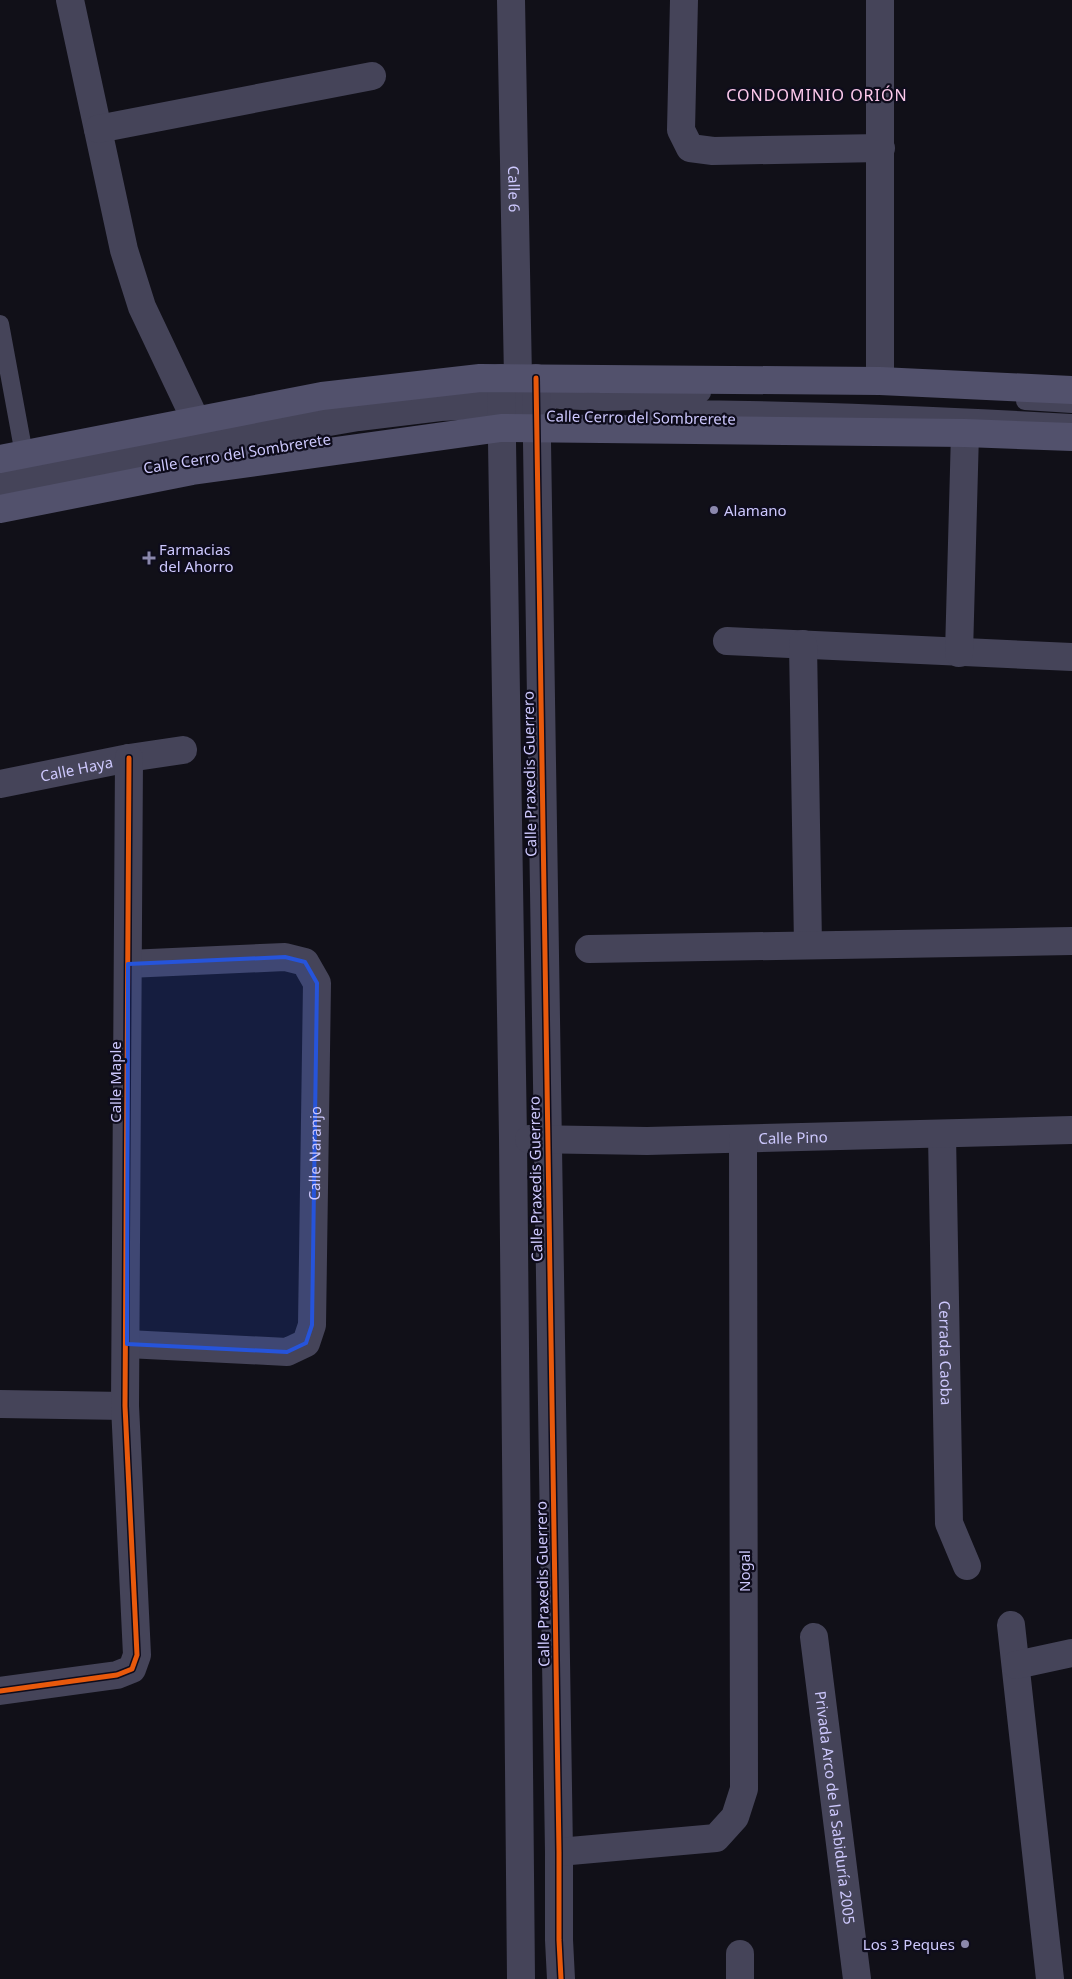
<svg xmlns="http://www.w3.org/2000/svg" width="1072" height="1979" viewBox="0 0 1072 1979" font-family="'Noto Sans',sans-serif">
	<rect width="100%" height="100%" fill="#111018"/>
	<g fill="none" stroke-linecap="round" stroke-linejoin="round">
		<path stroke="#454459" stroke-width="18" d="M0 324 24 454
			M1025 401 1072 404
			M648 409C789 409 931 415 1072 423
			M0 475 166 441 341 411 441 397 536 395 560 400 606 402 660 400 681 393H702
			M0 488 170 454 359 422 441 412 501 409H547"/>
		<g stroke="#454459" stroke-width="28">
			<path d="M70 0 124 250 142 307 196 421"/>
			<path id="s1" d="M511 0 518 378"/>
			<path d="M684 0 681 130 690 148 713 151 881 148"/>
			<path d="M880 0V381"/>
			<path d="M98 129 372 76"/>
			<path d="M501 378 513 1138 521 1979"/>
			<path d="M536 378 559 1852V1940L561 1979"/>
			<path d="M727 641 1072 657"/>
			<path d="M803 644 808 945"/>
			<path d="M959 653 965 433"/>
			<path id="s2" d="M0 784 129 758 183 750"/>
			<path d="M589 949 1072 941"/>
			<path id="s3" d="M942 1135 949 1523 967 1566"/>
			<path id="s4" d="M529 1139 647 1141 1072 1130"/>
			<path id="s5" d="M127 1344 287 1352 306 1343 312 1325 317 983 305 962 285 957 128 964"/>
			<path d="M0 1404 125 1406"/>
			<path d="M1011 1625 1050 1979"/>
			<path id="s6" d="M814 1637 857 1979"/>
			<path d="M1016 1665 1072 1653"/>
			<path d="M0 1691 117 1675 132 1669 137 1655 125 1406 129 758"/>
			<path d="M559 1852 716 1838 735 1817 744 1789 743 1139"/>
			<path d="M740 1954V1979"/>
		</g>
		<path stroke="#52516c" stroke-width="28" d="M0 459 322 396 480 378 880 381 1072 390
			M0 509 192 471 501 428 965 433 1072 437"/>
		<g stroke="#0e0c1c" stroke-width="8">
			<path id="cycleway" d="M536 378 559 1852V1940L561 1979
				M0 1691 117 1675 132 1669 137 1655 125 1406 129 758"/>
		</g>
		<use href="#cycleway" stroke="#e8590c" stroke-width="5"/>
	</g>
	<path fill="#2654da" fill-opacity="0.2" stroke="#2654da" stroke-width="4" stroke-linejoin="round" d="M285 957 305 962 317 983 312 1325 306 1343 287 1352 127 1344 128 964Z"/>
	<g fill="#8b88ad" stroke="#0e0c1c" stroke-width="2">
		<circle cx="714" cy="510" r="5"/>
		<path d="M146.5 550.5h5v5h5v5h-5v5h-5v-5h-5v-5h5z"/>
		<circle cx="965" cy="1944" r="5"/>
	</g>
	<g text-anchor="middle" dominant-baseline="central" stroke-width="4.5" stroke-linejoin="round" paint-order="stroke">
		<g font-size="15" fill="#cdc8fd" stroke="#0e0c1c">
			<text stroke="none"><textPath href="#s1" startOffset="189">Calle 6</textPath></text>
			<text transform="translate(641 417) rotate(1)">Calle Cerro del Sombrerete</text>
			<text transform="translate(237 453) rotate(-9)">Calle Cerro del Sombrerete</text>
			<text stroke="none"><textPath href="#s2" startOffset="78">Calle Haya</textPath></text>
			<text transform="translate(529 774) rotate(-91)">Calle Praxedis Guerrero</text>
			<text transform="translate(115 1082) rotate(-90)">Calle Maple</text>
			<text stroke="none"><textPath href="#s4" startOffset="264">Calle Pino</textPath></text>
			<text stroke="none"><textPath href="#s5" startOffset="372">Calle Naranjo</textPath></text>
			<text transform="translate(535 1179) rotate(-91)">Calle Praxedis Guerrero</text>
			<text stroke="none"><textPath href="#s3" startOffset="218">Cerrada Caoba</textPath></text>
			<text transform="translate(744 1571) rotate(-90)">Nogal</text>
			<text transform="translate(542 1584) rotate(-91)">Calle Praxedis Guerrero</text>
			<text stroke="none"><textPath href="#s6" startOffset="172">Privada Arco de la Sabiduría 2005</textPath></text>
		</g>
		<g font-size="15" fill="#cdc8fd" stroke="#0e0c1c" text-anchor="start">
			<text x="724" y="510">Alamano</text>
			<text x="159" y="549">Farmacias<tspan x="159" dy="17">del Ahorro</tspan></text>
			<text x="955" y="1944" text-anchor="end">Los 3 Peques</text>
		</g>
		<g font-size="16" letter-spacing="1" fill="#fecaec" stroke="#0e0c1c">
			<text x="817" y="95">CONDOMINIO ORIÓN</text>
		</g>
	</g>
</svg>
